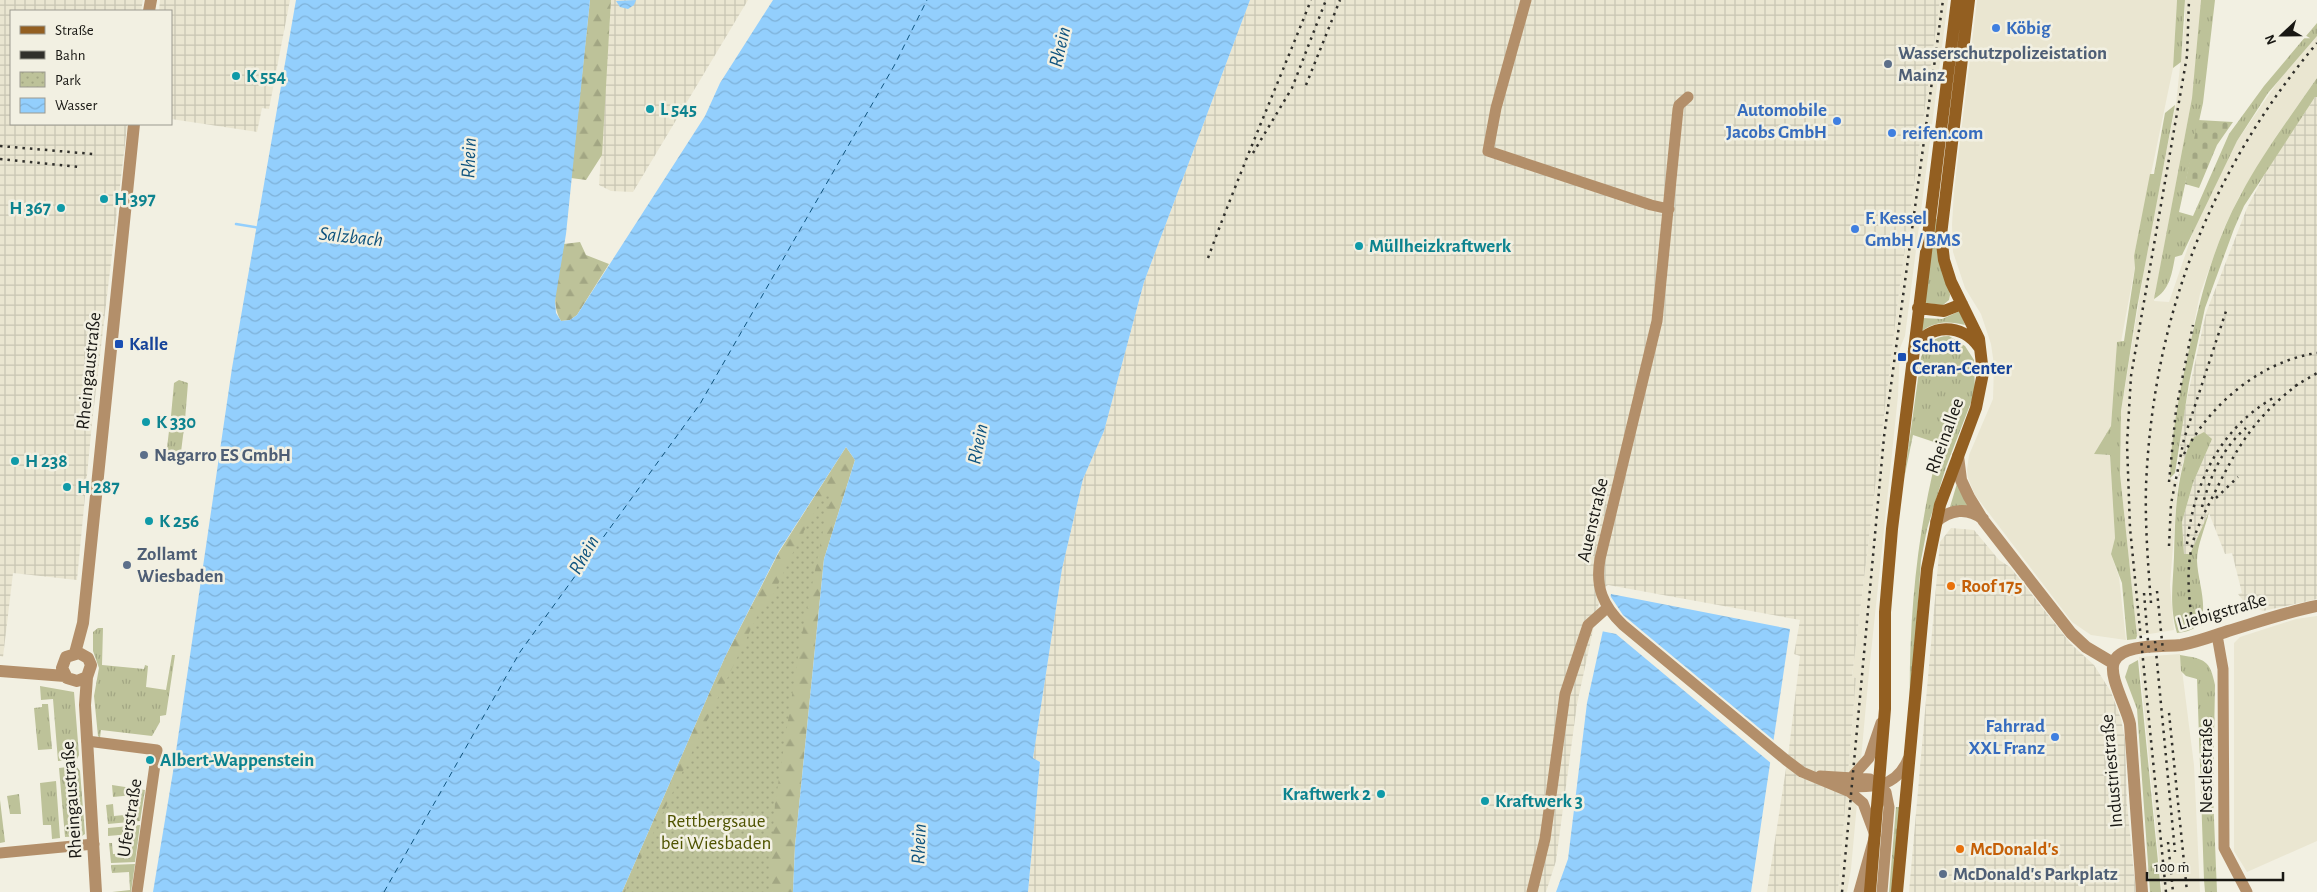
<svg xmlns="http://www.w3.org/2000/svg" width="2317" height="892" viewBox="0 0 2317 892" font-family="'Alegreya Sans',sans-serif">
	<defs>
		<pattern id="industrial-grid" width="8" height="8" patternUnits="userSpaceOnUse" patternTransform="scale(1.25)"><rect width="8" height="8" fill="#eae6d1"/><path d="M0 4h8M4 0v8" fill="none" stroke="#c8c5b3"/></pattern>
		<pattern id="grass-tufts" width="24" height="20" patternUnits="userSpaceOnUse" patternTransform="scale(1.25)"><rect width="24" height="20" fill="#bdc299"/><path d="M3 7l-1-3M5 7V3M7 7l1-3M15 17l-1-3M17 17v-4M19 17l1-3" fill="none" stroke="#a2a683"/></pattern>
		<pattern id="forest-firs" width="22" height="20" patternUnits="userSpaceOnUse" patternTransform="scale(1.25)"><rect width="22" height="20" fill="#bdc299"/><path d="M5 1l3.5 6h-7zM16 11l3.5 6h-7z" fill="#a2a683"/></pattern>
		<pattern id="cemetery-stones" width="16" height="16" patternUnits="userSpaceOnUse" patternTransform="scale(1.25)"><rect width="16" height="16" fill="#bdc299"/><path d="M2 7V4a2 2 0 0 1 4 0v3zM10 15v-3a2 2 0 0 1 4 0v3z" fill="#a2a683"/></pattern>
		<pattern id="park-dots" width="8" height="8" patternUnits="userSpaceOnUse" patternTransform="scale(1.25)"><rect width="8" height="8" fill="#bdc299"/><path d="M2 2h.1M6 6h.1" fill="none" stroke="#a2a683" stroke-width="1.8" stroke-linecap="round"/></pattern>
		<pattern id="water-waves" width="16" height="10" patternUnits="userSpaceOnUse" patternTransform="scale(1.25)"><rect width="16" height="10" fill="#93cffd"/><path d="M0 5q4-4 8 0t8 0" fill="none" stroke="#7eb1d8"/></pattern>
	</defs>
	<rect width="100%" height="100%" fill="#f2f0e2"/>
	<path fill="#eae6d1" d="M1940 0H1948L1905 336 1900 348 1898 396 1869 672 1851 869 1847 892H1838L1856 678 1852 677 1900 284Z
		M1977 0H2177L2173 68 2134 256 2135 267 2121 342H2117L2111 426 2094 454 2110 455 2115 538 2111 554 2119 577 2126 640 2091 635 2072 622 1975 495 1968 478 1967 470 1969 455 1993 399 1994 365 1991 344 1981 314 1965 288 1953 252 1952 225 1954 191Z
		M2185 0H2201L2200 23 2192 98 2154 301 2169 302 2198 218 2237 141 2279 80 2317 36V78L2275 138 2240 195 2224 228 2200 294 2183 378 2171 461 2170 478 2178 482 2170 585 2174 630 2137 636 2120 474 2121 411 2151 228 2176 104 2185 19Z
		M2317 616V841L2247 872 2234 851V643L2240 637 2296 619Z
		M2180 654 2194 765 2200 892H2162L2139 657Z"/>
	<path fill="url(#industrial-grid)" d="M0 0H143L141 11H11V124H127V127L92 423 77 580 13 573 3 657 0 656Z
		M160 0H290L269 109 262 108 257 132 171 119V11H159Z
		M611 0H748L633 192 611 191 599 185Z
		M1250 0H1940L1900 284 1852 677 1856 678 1838 892H1767L1789 749 1800 656 1794 654 1800 620 1608 585 1602 589 1577 704 1556 861 1546 892H1028L1040 762 1033 758 1062 569 1083 479 1104 431 1144 282Z
		M2315 97H2317V599L2263 611 2246 604 2238 594 2242 593 2232 553 2225 554 2209 513 2190 554H2184L2182 522 2193 483 2212 439 2183 462 2178 482 2181 426 2206 313 2247 208 2267 170Z
		M1951 528 1974 530 1999 560 2010 567 2071 644 2094 665 2111 692 2121 719 2125 739 2127 804 2136 892H1909L1940 542Z"/>
	<path fill="url(#grass-tufts)" d="M2177 0H2185L2181 62 2173 68Z
		M2201 0H2215L2203 103 2179 212 2193 216 2229 134 2264 86 2317 23V36L2268 93 2237 141 2182 255 2175 257C2172 273 2170 290 2154 299L2192 98Z
		M2317 78V97H2315L2244 206 2234 229 2205 308 2189 383 2175 473 2170 478C2171 436 2179 395 2188 354 2200 299 2213 245 2240 196 2262 154 2291 116 2317 78Z
		M2175 105 2137 308 2121 411 2120 474 2137 636 2136 639 2127 640 2122 583 2111 554 2115 538 2110 455 2094 454 2111 426 2117 342 2124 341 2135 268 2134 256 2150 174H2154L2165 113Z
		M1935 218 1937 219 1950 295 1949 300 1943 305 1925 303Z
		M1960 311 1965 325C1949 321 1934 321 1921 332L1923 318 1942 319Z
		M1949 336 1965 346 1974 360 1975 392 1946 467 1927 529 1921 560 1910 717C1908 627 1916 531 1940 444L1913 435 1904 479 1921 357C1927 344 1934 336 1949 336Z
		M179 380 188 383 185 420 175 419 171 416 174 383Z
		M174 426 184 428 181 452 175 453 172 460 166 456 169 431Z
		M2204 432 2212 439 2193 483 2182 522 2184 554H2190L2209 512C2205 529 2197 545 2197 561 2198 588 2219 631 2177 633 2169 605 2173 585 2174 557 2175 514 2176 480 2191 439Z
		M1958 480 1972 507H1950Z
		M98 628H103L102 665 144 669 145 665 148 666 146 687 166 690 172 655H175L166 715 160 716V722L152 736 101 730 100 738 98 736 94 696 99 668 93 651V632Z
		M2180 655C2205 659 2210 660 2215 685L2213 794 2217 892H2205L2204 880 2197 679 2186 676 2181 671Z
		M2138 660 2161 892H2150L2137 709 2125 677 2129 665Z
		M40 686 74 692 79 755 77 759 58 761 53 699 41 700Z
		M42 704H48L52 749 38 750 34 708 42 707Z
		M76 766 80 771 85 834 82 836 65 837 59 768Z
		M56 781 60 838 52 839 51 825H43L40 783Z
		M112 785 145 790 140 821 108 824 106 805 113 804 114 816 134 814 133 795 113 797Z
		M19 794 21 814H10L7 796Z
		M0 800 5 842 0 843Z
		M1896 807H1900L1892 892H1889Z
		M140 825 135 862 111 863 109 843H112L113 854 132 853 131 834 108 836V828Z
		M135 864 131 892H112L130 890 129 872 112 873 111 865Z"/>
	<path fill="url(#forest-firs)" d="M590 0H611L602 155 586 180 571 178Z
		M580 242 586 255 609 264 577 315 570 320 561 321C548 300 560 268 564 244Z
		M846 447 855 460 824 559 795 846 793 892H622L725 657 779 552Z"/>
	<path fill="url(#cemetery-stones)" d="M2198 120 2233 122 2217 145 2199 188 2185 184Z"/>
	<path fill="url(#park-dots)" d="M825 493 830 497 800 644 775 804 769 892H625L761 608 773 595 799 540Z"/>
	<path fill="url(#water-waves)" d="M296 0H590L566 234 555 301 556 313 561 321 570 320 577 315 705 116 720 83 773 0H1250L1144 282 1104 431 1083 479 1062 569 1033 758 1040 762 1028 892H793L795 846 824 559 855 460 846 447 779 551 725 657 622 892H153L173 772 232 368Z
		M636 0 634 5 628 9 620 7 616 1Z
		M1611 594 1790 629 1751 892H1556L1568 859 1587 703Z"/>
	<path fill="#f2f0e2" d="M1609 594 1623 615 1776 742 1772 764 1616 634 1601 631Z"/>
	<g fill="none" stroke-linecap="round" stroke-linejoin="round">
		<path stroke="#93cffd" stroke-width="2.5" d="M236 224 260 228"/>
		<path stroke="#0e537e" stroke-width="1" stroke-dasharray="6 5" stroke-linecap="butt" d="M384 892 520 652 700 404 894 66 927 0"/>
		<path stroke="#b38f6a" stroke-width="11" d="M1526 0 1496 108 1488 151 1651 205 1669 209
			M1688 97 1679 105 1678 109 1657 321 1600 559C1595 587 1603 606 1623 625L1786 760 1802 772 1850 792 1863 803 1875 835 1859 892
			M2217 635 2223 669 2224 848 2247 892
			M87 741 157 750 137 892
			M1820 776 1870 779 1886 792 1889 807 1882 892
			M1852 777 1869 758 1881 723
			M1842 786C1870 788 1896 789 1908 759
			M0 853 94 844
			M1532 892 1545 839 1565 694 1588 625 1607 608"/>
		<path stroke="#b38f6a" stroke-width="12" d="M149 11 151 0
			M1958 456 1961 480 1969 497 1983 520 2071 633 2086 647 2113 663
			M1936 522C1950 509 1968 507 1983 519
			M75 653 83 623 134 124
			M0 671 65 676
			M87 677 77 681 67 678 62 668 66 657 79 653 88 658 91 665 87 677 85 705 96 892
			M2142 892 2130 724C2127 708 2108 676 2114 662 2121 643 2163 647 2181 645 2197 642 2213 636 2228 631 2258 622 2287 612 2317 606"/>
		<path stroke="#935f21" stroke-width="12" d="M1918 308 1944 311 1962 304
			M1914 349C1929 323 1962 323 1979 347
			M1870 892 1885 709V612L1892 529 1957 0
			M1897 892 1927 569 1940 505 1976 408 1983 373 1979 339 1951 282 1944 260 1941 235 1969 0"/>
		<path stroke="#31302b" stroke-width="2.5" stroke-dasharray="2.5 5" stroke-linecap="butt" d="M1306 85 1340 0
			M0 146 93 154
			M1253 153 1292 88 1326 0
			M0 159 79 167
			M1208 258C1240 171 1277 86 1311 0
			M2295 386 2317 373
			M2184 454C2210 404 2261 361 2317 353
			M2169 482 2176 410 2193 325
			M2216 498 2238 477
			M2202 507C2210 477 2222 448 2246 428
			M2187 544C2194 483 2219 430 2273 398
			M2169 546 2171 504 2184 439 2227 308
			M2157 591 2163 651
			M2144 593 2149 653
			M2151 603C2148 564 2145 525 2146 486 2153 318 2209 172 2317 43
			M2192 622C2189 597 2186 572 2192 546 2196 528 2205 512 2213 496 2237 447 2255 416 2301 382
			M2155 641 2175 852
			M2169 713 2187 892
			M2168 842 2173 892
			M1842 892 1884 437 1943 0
			M2166 892 2130 528 2127 444 2131 376 2187 56 2189 0"/>
	</g>
	<g fill="#3f7fe0" stroke="#f2f0e2" stroke-width="2">
		<circle cx="1996" cy="28" r="5"/>
		<circle cx="1837" cy="121" r="5"/>
		<circle cx="1892" cy="133" r="5"/>
		<circle cx="1855" cy="229" r="5"/>
		<circle cx="2055" cy="737" r="5"/>
	</g>
	<g fill="#5c6f8a" stroke="#f2f0e2" stroke-width="2">
		<circle cx="1888" cy="64" r="5"/>
		<circle cx="144" cy="455" r="5"/>
		<circle cx="127" cy="565" r="5"/>
		<circle cx="1943" cy="874" r="5"/>
	</g>
	<g fill="#0f9aa8" stroke="#f2f0e2" stroke-width="2">
		<circle cx="236" cy="76" r="5"/>
		<circle cx="650" cy="109" r="5"/>
		<circle cx="104" cy="199" r="5"/>
		<circle cx="61" cy="208" r="5"/>
		<circle cx="1359" cy="246" r="5"/>
		<circle cx="146" cy="422" r="5"/>
		<circle cx="15" cy="461" r="5"/>
		<circle cx="67" cy="487" r="5"/>
		<circle cx="149" cy="521" r="5"/>
		<circle cx="150" cy="760" r="5"/>
		<circle cx="1381" cy="794" r="5"/>
		<circle cx="1485" cy="801" r="5"/>
	</g>
	<g fill="#1a4fb4" stroke="#f2f0e2" stroke-width="2">
		<rect x="114" y="339" width="10" height="10" rx="2.5"/>
		<rect x="1897" y="352" width="10" height="10" rx="2.5"/>
	</g>
	<g fill="#e8710a" stroke="#f2f0e2" stroke-width="2">
		<circle cx="1951" cy="586" r="5"/>
		<circle cx="1960" cy="849" r="5"/>
	</g>
	<g text-anchor="middle" dominant-baseline="central" stroke-width="5" stroke-linejoin="round" paint-order="stroke">
		<g font-size="19" font-weight="bold" fill="#366cbe" stroke="#f2f0e2" text-anchor="start">
			<text x="2006" y="28">Köbig</text>
			<text x="1827" y="110" text-anchor="end">Automobile<tspan x="1827" dy="22">Jacobs GmbH</tspan></text>
			<text x="1902" y="133">reifen.com</text>
			<text x="1865" y="218">F. Kessel<tspan x="1865" dy="22">GmbH / BMS</tspan></text>
			<text x="2045" y="726" text-anchor="end">Fahrrad<tspan x="2045" dy="22">XXL Franz</tspan></text>
		</g>
		<g font-size="19" font-weight="bold" fill="#4e5e75" stroke="#f2f0e2" text-anchor="start">
			<text x="1898" y="53">Wasserschutzpolizeistation<tspan x="1898" dy="22">Mainz</tspan></text>
			<text x="154" y="455">Nagarro ES GmbH</text>
			<text x="137" y="554">Zollamt<tspan x="137" dy="22">Wiesbaden</tspan></text>
			<text x="1953" y="874">McDonald's Parkplatz</text>
		</g>
		<g font-size="19" font-weight="bold" fill="#0d838f" stroke="#f2f0e2" text-anchor="start">
			<text x="246" y="76">K 554</text>
			<text x="660" y="109">L 545</text>
			<text x="114" y="199">H 397</text>
			<text x="51" y="208" text-anchor="end">H 367</text>
			<text x="1369" y="246">Müllheizkraftwerk</text>
			<text x="156" y="422">K 330</text>
			<text x="25" y="461">H 238</text>
			<text x="77" y="487">H 287</text>
			<text x="159" y="521">K 256</text>
			<text x="160" y="760">Albert-Wappenstein</text>
			<text x="1371" y="794" text-anchor="end">Kraftwerk 2</text>
			<text x="1495" y="801">Kraftwerk 3</text>
		</g>
		<g font-size="19" font-weight="bold" fill="#164399" stroke="#f2f0e2" text-anchor="start">
			<text x="129" y="344">Kalle</text>
			<text x="1912" y="346">Schott<tspan x="1912" dy="22">Ceran-Center</tspan></text>
		</g>
		<g font-size="19" fill="#191814" stroke="#f2f0e2">
			<text transform="translate(89 371) rotate(-84)">Rheingaustraße</text>
			<text transform="translate(1945 436) rotate(-70)">Rheinallee</text>
			<text transform="translate(1593 520) rotate(-77)">Auenstraße</text>
			<text transform="translate(2222 612) rotate(-16)">Liebigstraße</text>
			<text transform="translate(2206 766) rotate(-90)">Nestlestraße</text>
			<text transform="translate(2112 771) rotate(-95)">Industriestraße</text>
			<text transform="translate(72 800) rotate(-94)">Rheingaustraße</text>
			<text transform="translate(130 818) rotate(-81)">Uferstraße</text>
		</g>
		<g font-size="19" font-weight="bold" fill="#c56008" stroke="#f2f0e2" text-anchor="start">
			<text x="1961" y="586">Roof 175</text>
			<text x="1970" y="849">McDonald's</text>
		</g>
		<g font-size="19" fill="#4f5300" stroke="#f2f0e2">
			<text x="716" y="821">Rettbergsaue<tspan x="716" dy="22">bei Wiesbaden</tspan></text>
		</g>
		<g font-size="20" font-style="italic" fill="#0e537e" stroke="#f2f0e2">
			<text transform="translate(1060 47) rotate(-77)">Rhein</text>
			<text transform="translate(469 158) rotate(-88)">Rhein</text>
			<text transform="translate(351 237) rotate(6)">Salzbach</text>
			<text transform="translate(978 444) rotate(-79)">Rhein</text>
			<text transform="translate(584 555) rotate(-60)">Rhein</text>
			<text transform="translate(919 844) rotate(-88)">Rhein</text>
		</g>
	</g>
	<rect x="10" y="10" width="162" height="115" fill="#f2f0e2" stroke="#9b9a90"/>
	<rect x="20" y="26" width="25" height="8" fill="#935f21" stroke="#9b9a90"/>
	<text x="55" y="35" font-size="15" fill="#191814">Straße</text>
	<rect x="20" y="51" width="25" height="8" fill="#31302b" stroke="#9b9a90"/>
	<text x="55" y="60" font-size="15" fill="#191814">Bahn</text>
	<rect x="20" y="72" width="25" height="15" fill="url(#park-dots)" stroke="#9b9a90"/>
	<text x="55" y="85" font-size="15" fill="#191814">Park</text>
	<rect x="20" y="98" width="25" height="15" fill="url(#water-waves)" stroke="#9b9a90"/>
	<text x="55" y="110" font-size="15" fill="#191814">Wasser</text>
	<g transform="translate(2282 35) rotate(248)" stroke="#f2f0e2" stroke-width="4" paint-order="stroke">
	<path d="M0-4L9 19L0 12L-9 19Z" fill="#191814"/>
	<text y="-8" font-size="14" font-weight="bold" text-anchor="middle" fill="#191814">N</text>
	</g>
	<path d="M2147 872v8h136v-8" fill="none" stroke="#191814" stroke-width="2.5"/>
	<text x="2154" y="872" font-size="15" fill="#191814" stroke="#f2f0e2" stroke-width="4" paint-order="stroke">100 m</text>
</svg>
